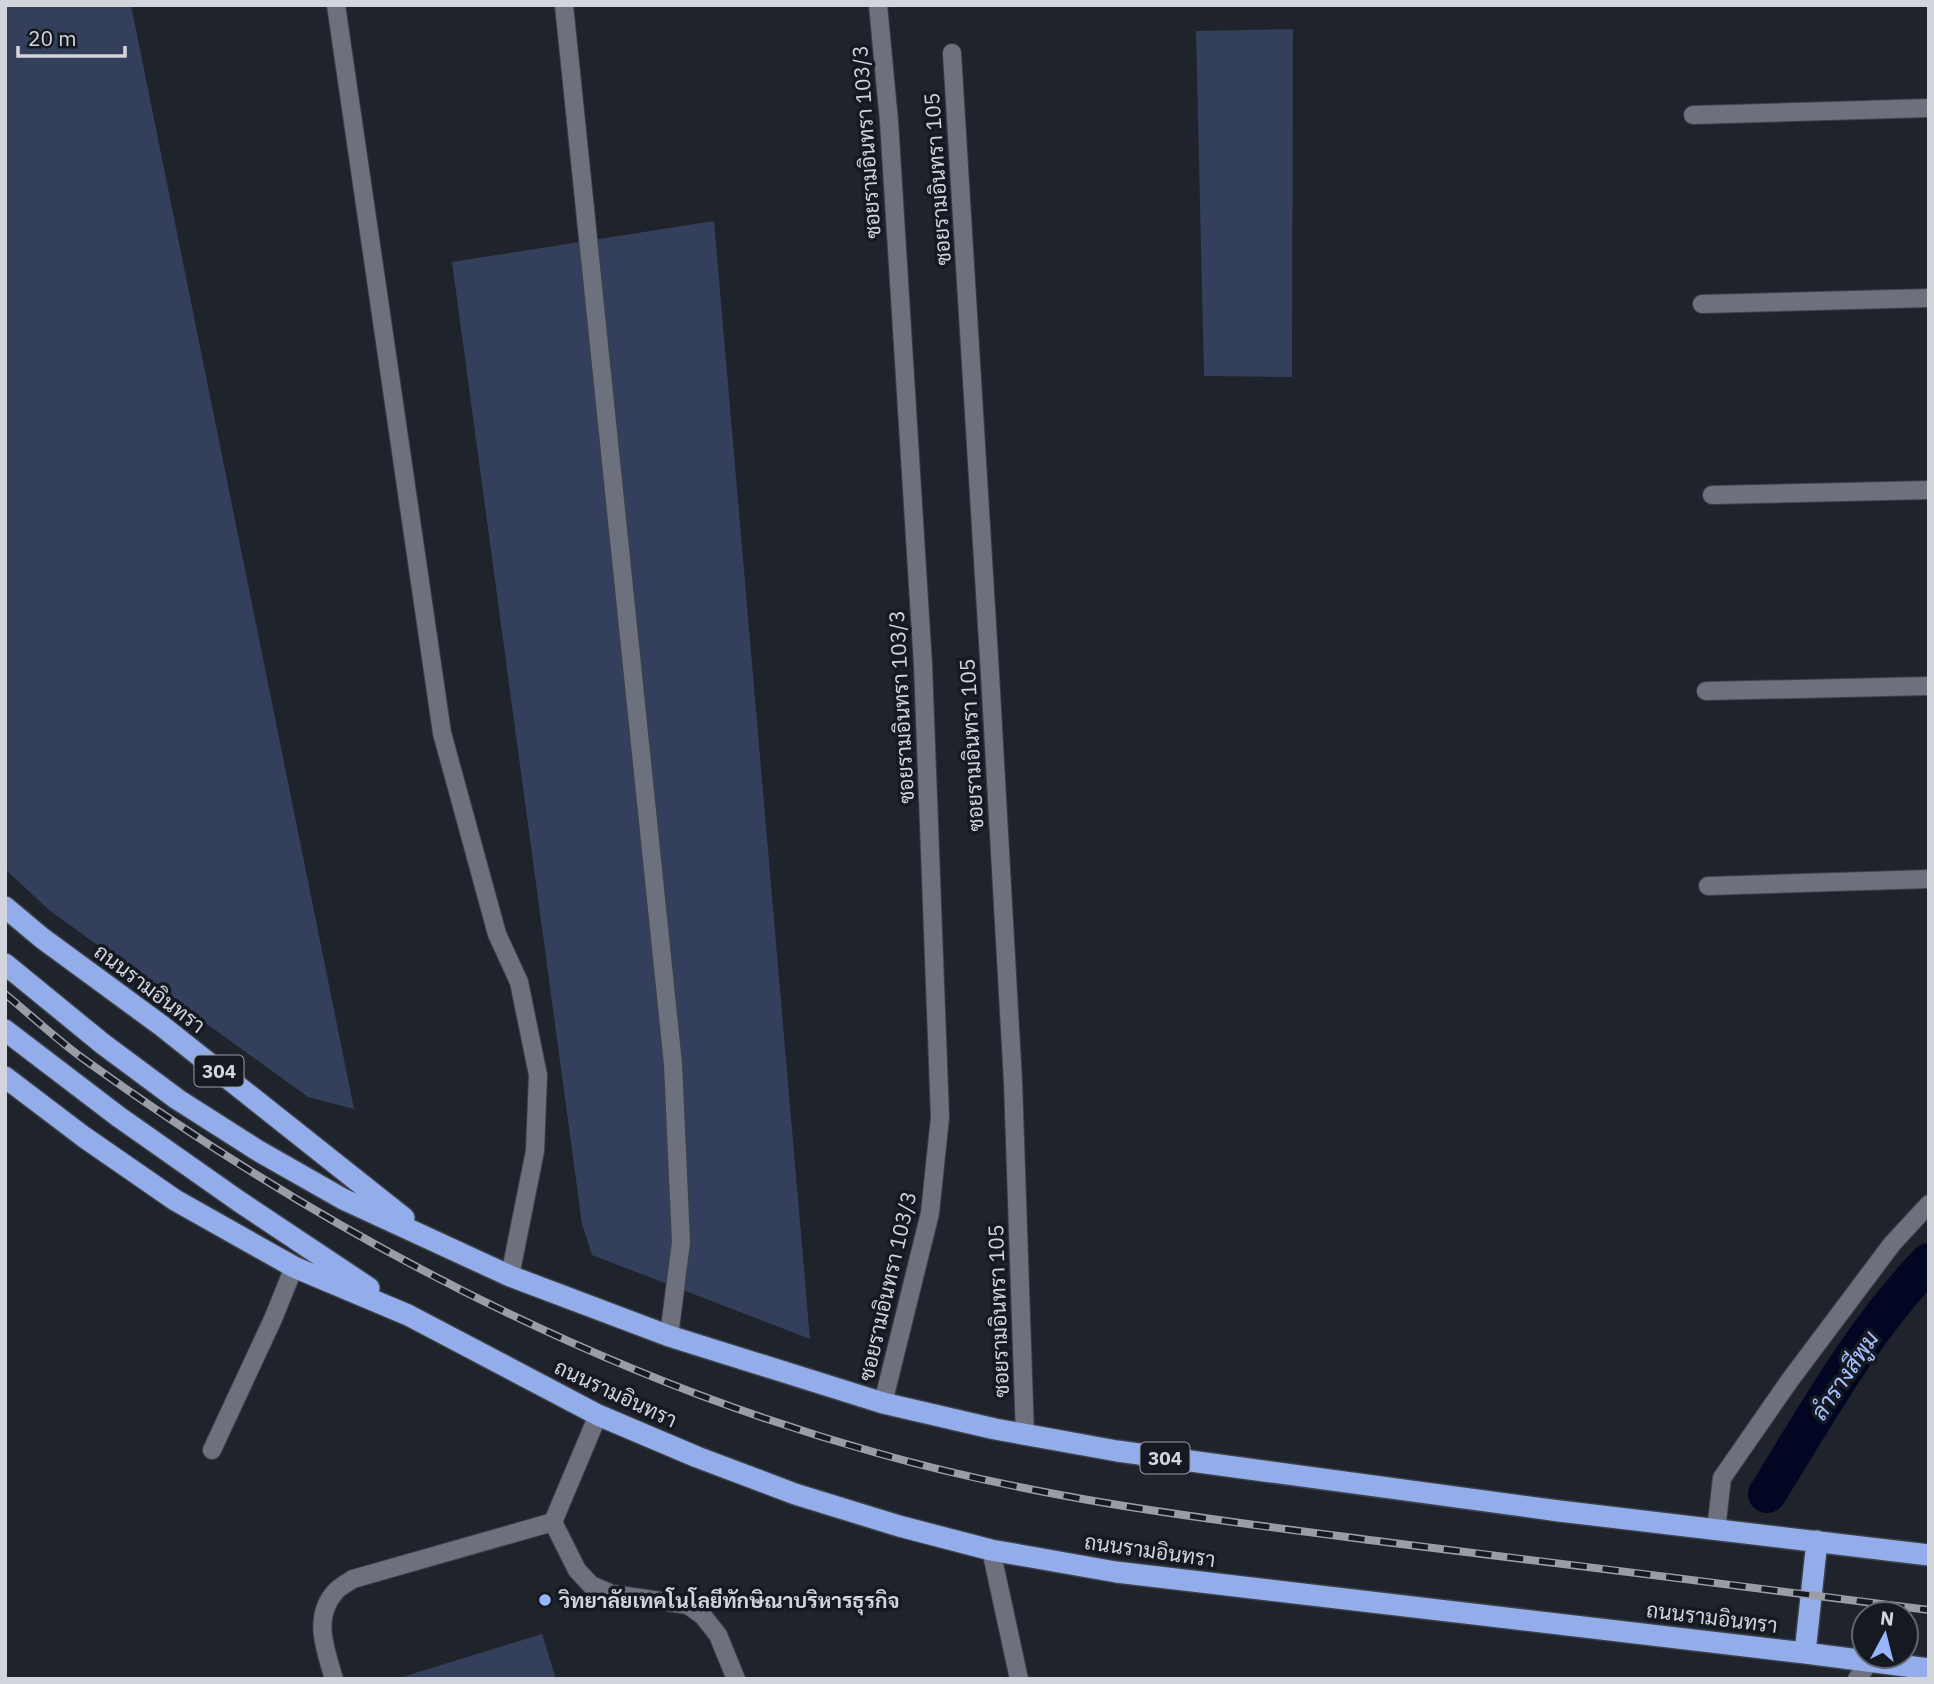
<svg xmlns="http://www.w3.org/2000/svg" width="1934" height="1684" viewBox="0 0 1934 1684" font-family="'IBM Plex Sans',Sarabun,sans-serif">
	<rect width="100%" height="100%" fill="#1e232c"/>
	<path fill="#34405b" d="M5 5H131L354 1109 308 1097 49 910 5 869Z
		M1293 29 1292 377 1204 376 1196 31Z
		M714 221 810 1339 592 1255 582 1224 452 262Z
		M542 1634 556 1679H396Z"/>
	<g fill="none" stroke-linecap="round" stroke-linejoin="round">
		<path stroke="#010623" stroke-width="38" d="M1767 1494C1817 1414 1863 1330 1929 1262"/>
		<g stroke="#3d4048" stroke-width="20">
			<path id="minor" d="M336 5 442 733 497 934 519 982 538 1075 535 1151 510 1276
				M564 5 673 1064 681 1242 669 1336
				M878 5 889 121 923 665 940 1117 930 1213 883 1403
				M952 53 990 674 1013 1082 1025 1435
				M1693 115 1929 108
				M1702 304 1929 298
				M1712 495 1929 490
				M1706 691 1929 686
				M1708 886 1929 879
				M598 1415 553 1522 577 1570 591 1585 612 1594 688 1605 703 1616 718 1635 736 1679
				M212 1450 273 1319 294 1267
				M1716 1530 1722 1478 1790 1380 1892 1244 1929 1204
				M991 1550 1019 1679
				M334 1679C326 1651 312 1618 335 1592 339 1587 347 1583 353 1579L553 1522
				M1857 1679 1870 1661"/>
		</g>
		<g stroke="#3d4048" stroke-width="24">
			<path id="highway" d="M5 907 42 938 162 1026 404 1218
				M5 964 103 1044 177 1099 257 1150 343 1199 510 1276 669 1336 883 1403 995 1429 1117 1451 1559 1511 1929 1555
				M5 1030 119 1117 240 1202 369 1288
				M5 1077 84 1137 175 1200 294 1267 408 1315 598 1415 697 1457 795 1494 899 1526 991 1550 1116 1572 1805 1653 1929 1669
				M1805 1653 1817 1541"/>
		</g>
		<use href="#minor" stroke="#6c717d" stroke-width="18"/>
		<use href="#highway" stroke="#92adea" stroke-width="21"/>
		<g stroke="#9a9da5" stroke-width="8">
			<path id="rail" d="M5 994C32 1016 57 1040 85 1060 326 1233 590 1373 877 1453 1043 1500 1215 1520 1385 1542 1566 1564 1748 1587 1929 1610"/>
		</g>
		<use href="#rail" stroke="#151922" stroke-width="5" stroke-dasharray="16" stroke-linecap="butt"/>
	</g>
	<circle fill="#96b6fd" stroke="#151922" stroke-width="2.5" cx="545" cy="1600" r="7"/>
	<g text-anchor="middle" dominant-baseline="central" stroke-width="7" stroke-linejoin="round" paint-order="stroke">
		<g fill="#151922" stroke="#999da4" stroke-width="2">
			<rect x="194.5" y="1055.5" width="49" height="31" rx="5"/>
			<rect x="1140.5" y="1442.5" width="49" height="31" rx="5"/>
		</g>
		<g font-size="19" font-weight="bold" fill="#d2d5dc">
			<text x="219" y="1071">304</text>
			<text x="1165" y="1458">304</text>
		</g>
		<g font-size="21" fill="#d2d5dc" stroke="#151922">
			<text transform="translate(866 142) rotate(-94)">ซอยรามอินทรา 103/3</text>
			<text transform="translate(937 179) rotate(-94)">ซอยรามอินทรา 105</text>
			<text transform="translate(901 707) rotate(-93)">ซอยรามอินทรา 103/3</text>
			<text transform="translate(971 745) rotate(-93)">ซอยรามอินทรา 105</text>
			<text transform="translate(150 988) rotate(37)">ถนนรามอินทรา</text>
			<text transform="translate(887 1286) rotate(-77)">ซอยรามอินทรา 103/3</text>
			<text transform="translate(998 1311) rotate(-92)">ซอยรามอินทรา 105</text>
			<text transform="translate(616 1393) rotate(25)">ถนนรามอินทรา</text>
			<text transform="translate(1150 1550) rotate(8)">ถนนรามอินทรา</text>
			<text transform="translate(1712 1617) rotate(7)">ถนนรามอินทรา</text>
		</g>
		<g font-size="21" font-weight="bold" fill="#d2d5dc" stroke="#151922" text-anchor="start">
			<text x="559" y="1600">วิทยาลัยเทคโนโลยีทักษิณาบริหารธุรกิจ</text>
		</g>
		<g font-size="23" font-style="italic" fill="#a6c2ff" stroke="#151922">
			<text transform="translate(1844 1375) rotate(-56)">ลำรางสีพูม</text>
		</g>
	</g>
	<rect width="1934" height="1684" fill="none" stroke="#d2d5dc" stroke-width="14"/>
	<g transform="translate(1885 1635) rotate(7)"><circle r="33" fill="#151922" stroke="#61646c" stroke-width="2"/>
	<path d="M0-5L12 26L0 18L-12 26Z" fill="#96b6fd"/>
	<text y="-10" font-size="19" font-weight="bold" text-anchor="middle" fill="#d2d5dc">N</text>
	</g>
	<path d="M18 46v10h107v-10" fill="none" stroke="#d2d5dc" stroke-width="3.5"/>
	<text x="28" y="46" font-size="21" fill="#d2d5dc" stroke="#151922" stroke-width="5" paint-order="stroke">20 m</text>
</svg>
